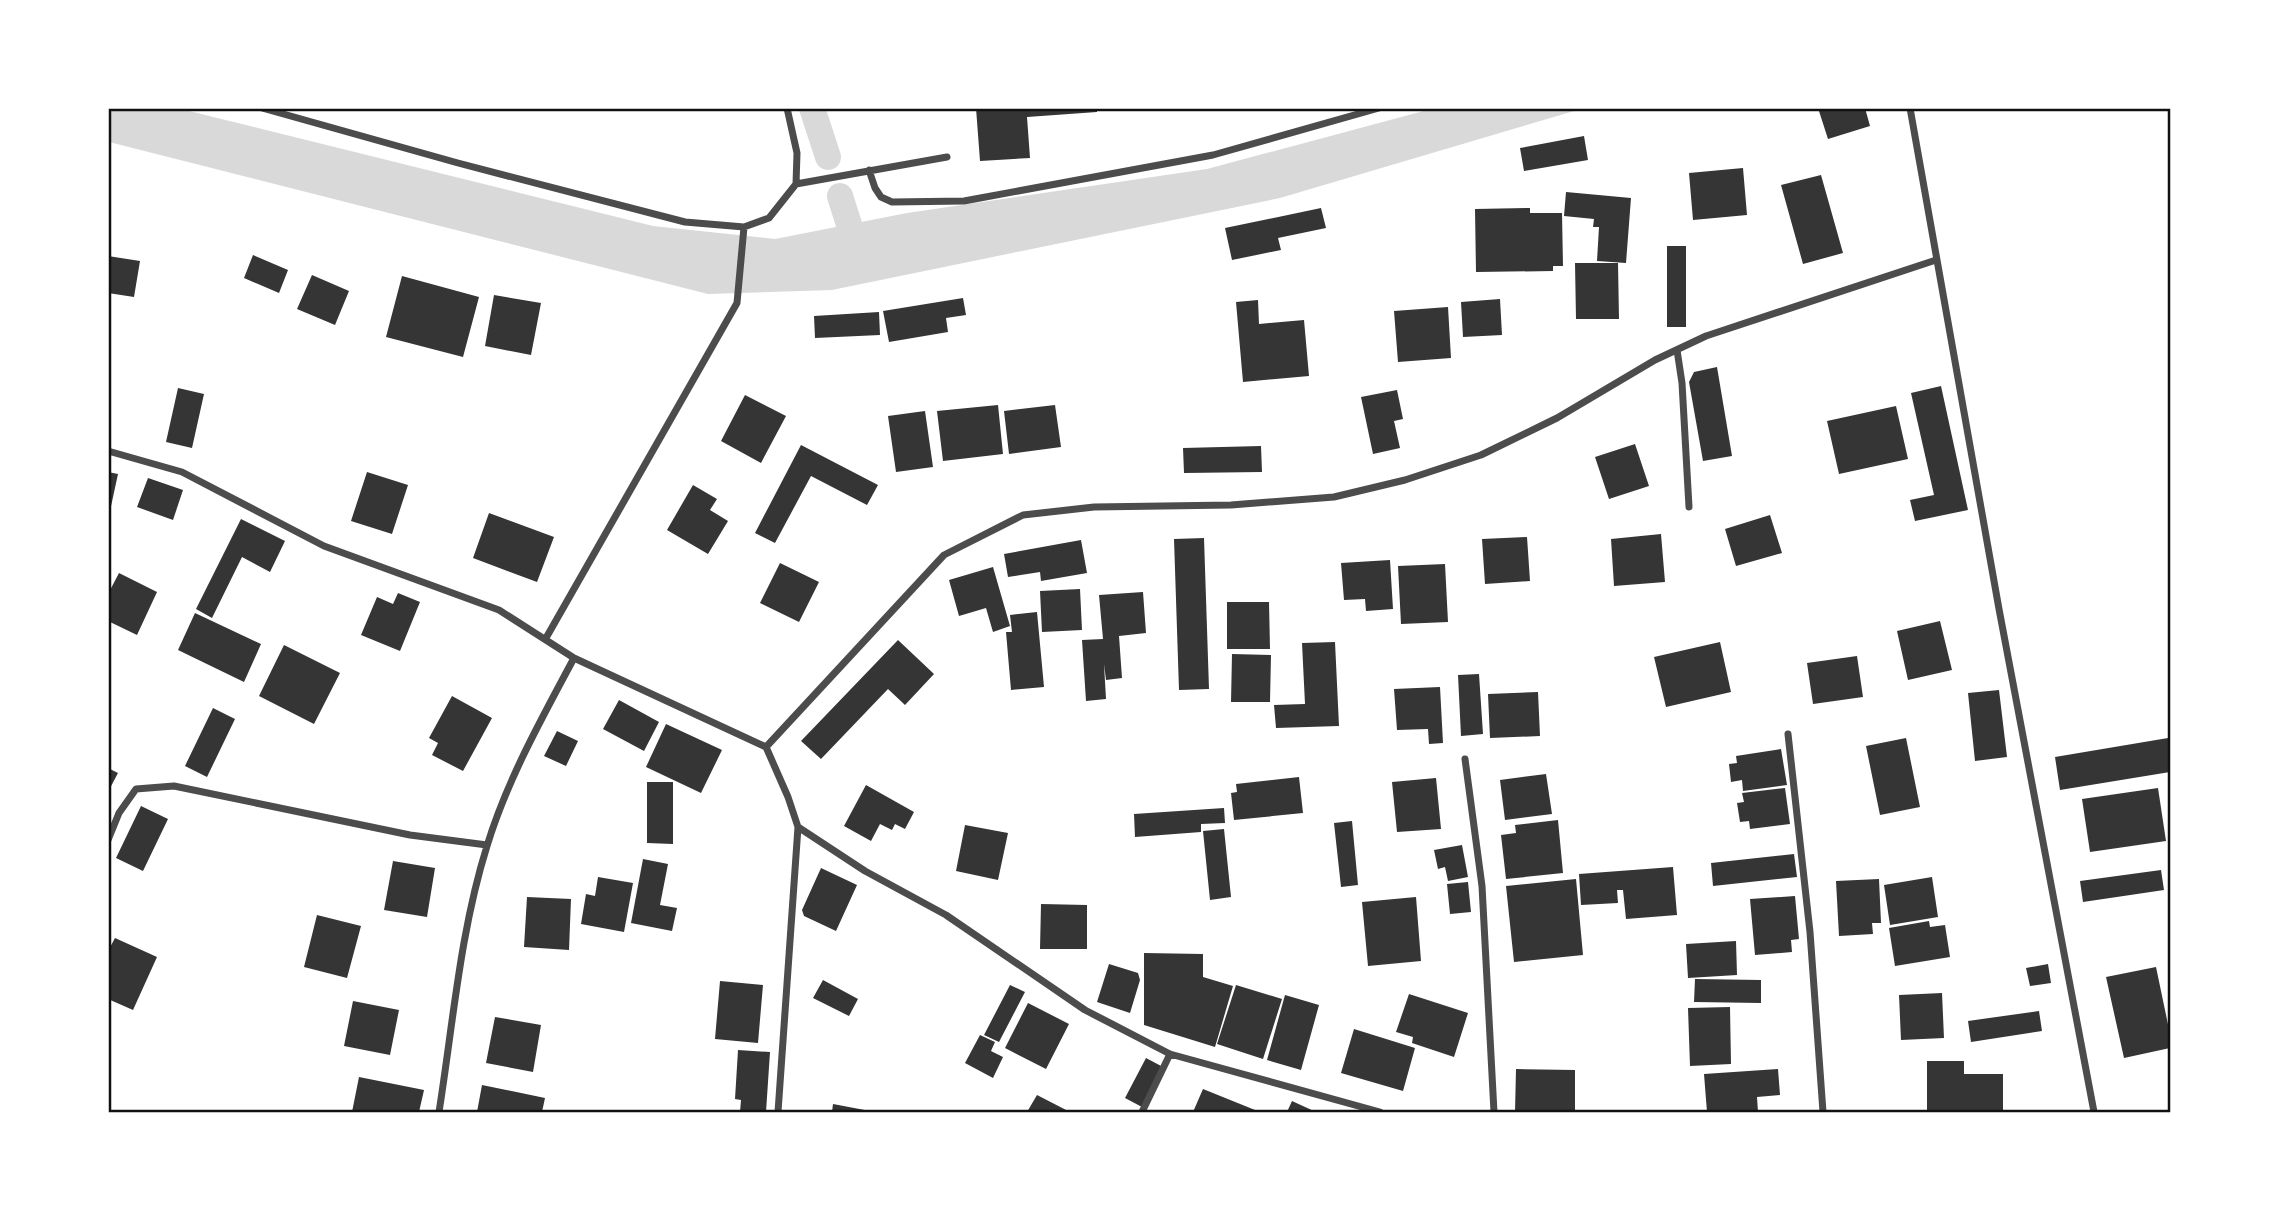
<svg xmlns="http://www.w3.org/2000/svg" width="2279" height="1221" viewBox="0 0 2279 1221" font-family="Arial,sans-serif">
	<rect width="100%" height="100%" fill="#fff"/>
	<path fill="#d9d9d9" d="M108 109H181L653 226 775 239 907 213 1207 169 1431 109H1581L1280 198 832 290 708 294 109 142Z"/>
	<g fill="none" stroke-linecap="round" stroke-linejoin="round">
		<path stroke="#d9d9d9" stroke-width="26" d="M812 108 828 157
			M840 196 858 253"/>
	</g>
	<path fill="#353535" d="M976 108H1097V112L1027 117 1030 158 980 161Z
		M1818 108H1865L1870 126 1828 139Z
		M1584 136 1588 160 1524 171 1520 148Z
		M1743 168 1747 215 1693 220 1689 173Z
		M1821 175 1843 253 1803 264 1781 185Z
		M1566 192 1631 198 1626 263 1597 261 1599 227H1593L1594 219 1564 216Z
		M1321 208 1326 228 1278 238 1281 250 1232 260 1225 228Z
		M1530 208V213H1562L1563 266H1553V271L1476 272 1475 209Z
		M1667 246H1686V327H1667Z
		M253 255 288 270 279 293 244 278Z
		M108 256 140 261 134 297 108 293Z
		M1575 263H1618L1619 319H1576Z
		M312 275 349 291 335 325 297 309Z
		M402 276 479 297 463 357 386 337Z
		M494 295 541 303 531 355 485 346Z
		M963 298 966 315 946 318 948 332 889 342 883 311Z
		M1500 299 1502 335 1463 337 1461 302Z
		M1258 300 1259 324 1304 320 1309 376 1243 382 1236 302Z
		M1448 307 1451 358 1398 362 1394 311Z
		M879 312 880 335 815 338 814 316Z
		M1717 367 1732 456 1703 461 1689 382 1694 372Z
		M1941 386 1968 510 1915 521 1910 500 1934 495 1911 393Z
		M178 388 204 394 192 448 166 442Z
		M1397 390 1403 419 1394 421 1400 448 1373 454 1361 397Z
		M745 395 786 416 761 463 721 441Z
		M998 405 1003 454 943 461 937 411Z
		M1055 405 1061 447 1009 454 1004 411Z
		M1896 406 1908 459 1839 474 1827 421Z
		M925 411 933 467 896 472 888 416Z
		M1635 444 1649 486 1609 499 1595 457Z
		M801 445 878 485 867 505 811 476 775 543 755 533Z
		M1261 446 1262 472 1184 473 1183 448Z
		M108 472 118 474 110 511H108Z
		M367 472 408 485 392 534 351 521Z
		M148 478 183 490 173 520 137 507Z
		M693 485 717 499 710 510 728 521 708 554 667 530Z
		M489 513 554 537 537 582 473 558Z
		M1770 515 1782 553 1736 566 1725 529Z
		M241 519 285 541 270 572 242 557 212 618 196 609Z
		M1661 534 1665 582 1614 586 1611 539Z
		M1527 537 1530 581 1485 584 1482 539Z
		M1204 538 1209 689 1179 690 1174 539Z
		M1081 540 1087 573 1041 581 1040 572 1008 577 1004 554Z
		M1390 560 1393 609 1366 611 1365 599 1344 600 1341 563Z
		M780 563 819 582 799 622 760 603Z
		M1445 564 1448 622 1401 624 1398 566Z
		M993 567 1010 626 993 632 986 608 959 616 949 580Z
		M119 573 157 592 137 635 108 621V594Z
		M1080 589 1082 630 1042 632 1040 591Z
		M1143 592 1146 633 1119 636 1122 678 1106 680 1104 664 1106 699 1086 701 1082 640 1103 639 1099 595Z
		M398 593 420 602 400 651 361 635 377 597 393 604Z
		M1227 602H1269L1270 649H1227Z
		M1037 612 1044 687 1011 690 1006 632H1012L1010 615Z
		M195 613 261 644 244 682 178 650Z
		M1940 621 1952 670 1908 680 1897 631Z
		M898 640 934 674 905 705 888 689 821 759 801 741Z
		M1335 642 1339 726 1276 728 1274 705 1305 704 1302 643Z
		M1720 642 1731 692 1666 707 1654 657Z
		M284 645 340 673 314 724 259 696Z
		M1232 654 1271 655 1270 702H1231Z
		M1857 656 1863 697 1813 704 1807 663Z
		M1479 674 1483 734 1461 736 1458 675Z
		M1440 687 1443 743 1429 744 1428 729 1397 730 1394 689Z
		M1999 690 2007 757 1975 761 1968 693Z
		M1538 692 1540 736 1490 738 1488 694Z
		M452 696 492 718 463 771 432 755 438 743 429 738Z
		M619 700 659 722 644 751 603 729Z
		M213 708 235 719 207 777 185 766Z
		M666 724 722 750 701 793 646 767Z
		M557 731 578 741 566 766 544 756Z
		M1906 738 1920 807 1880 815 1866 746Z
		M2168 738 2170 772 2060 790 2055 757Z
		M1781 749 1787 785 1743 791 1742 780 1731 782 1729 764 1737 763 1736 756Z
		M108 768 118 773 108 792Z
		M1546 774 1552 814 1505 820 1500 780Z
		M1299 777 1303 813 1234 820 1231 793 1237 792 1236 784Z
		M1436 778 1441 829 1397 832 1392 782Z
		M647 782H673V844L647 843Z
		M866 785 914 812 905 829 895 824 892 830 880 824 871 841 844 826Z
		M1785 788 1790 824 1750 829 1749 821 1740 822 1737 803 1744 802 1742 793Z
		M2158 788 2166 841 2090 852 2082 799Z
		M141 806 168 819 143 871 116 858Z
		M1224 808 1225 823 1201 824V832L1135 837 1134 814Z
		M1558 820 1563 873 1506 879 1501 835 1516 833 1515 825Z
		M1352 821 1358 885 1341 887 1334 823Z
		M965 825 1008 833 998 880 956 871Z
		M1224 829 1231 897 1210 900 1203 831Z
		M1462 845 1468 877 1448 881 1445 867 1438 869 1434 850Z
		M1794 854 1797 877 1713 886 1711 863Z
		M643 859 668 864 660 905 677 908 672 931 631 923Z
		M393 861 435 868 427 917 384 910Z
		M1673 867 1677 915 1626 919 1623 890H1617L1618 903 1581 905 1579 874Z
		M821 868 857 885 836 931 804 916 802 910Z
		M2161 870 2164 890 2083 902 2080 881Z
		M598 877 633 883 624 932 581 924 586 894 595 896Z
		M1932 877 1938 917 1890 925 1884 885Z
		M1576 879 1583 955 1514 962 1506 886Z
		M1879 879 1881 923H1872L1873 934 1839 936 1836 881Z
		M1468 882 1471 912 1450 914 1447 884Z
		M1795 896 1799 939 1791 940 1792 952 1755 955 1750 899Z
		M527 897 571 899 569 950 524 947Z
		M1416 897 1421 961 1368 966 1362 902Z
		M1041 904 1087 905V949H1040Z
		M317 915 361 926 347 978 304 967Z
		M1929 921 1930 927 1945 925 1950 957 1895 966 1889 928Z
		M115 938 157 957 133 1010 108 999V951Z
		M1736 941 1737 975 1688 978 1686 944Z
		M1144 953 1203 954V977L1233 986 1215 1047 1144 1025Z
		M1109 964 1138 973 1140 980 1130 1013 1097 1002Z
		M2048 964 2051 983 2030 986 2026 968Z
		M2156 967 2170 1034V1048L2124 1058 2106 977Z
		M1695 979 1761 980V1003L1694 1002Z
		M823 980 858 999 849 1016 813 998Z
		M720 981 763 985 758 1043 715 1039Z
		M1010 985 1025 992 999 1042 984 1035Z
		M1236 985 1282 999 1263 1059 1217 1044Z
		M1942 993 1944 1038 1901 1040 1899 995Z
		M1409 994 1468 1013 1454 1057 1412 1043 1413 1037 1396 1032Z
		M1285 995 1319 1005 1301 1070 1267 1060Z
		M353 1001 399 1010 390 1055 344 1046Z
		M1028 1003 1069 1024 1046 1069 1005 1048Z
		M1730 1007 1731 1064 1690 1066 1688 1008Z
		M2039 1011 2042 1031 1971 1042 1968 1021Z
		M495 1017 541 1025 533 1072 486 1063Z
		M1354 1029 1415 1048 1403 1091 1341 1073Z
		M980 1035 995 1042 991 1051 1003 1057 993 1078 965 1063Z
		M738 1050 770 1052 766 1112H740L741 1100 735 1099Z
		M1146 1058 1163 1067 1142 1107 1125 1098Z
		M1927 1061H1964V1074H2003V1110H1927Z
		M1516 1069 1575 1070V1112H1515Z
		M1778 1069 1780 1095 1757 1097 1758 1112H1707L1704 1074Z
		M359 1077 424 1090 419 1112H352Z
		M482 1085 545 1098 542 1112H477Z
		M1203 1089 1260 1112H1193Z
		M1037 1095 1070 1112H1027Z
		M1292 1101 1316 1112H1287Z
		M833 1104 870 1111V1112H832Z"/>
	<g fill="none" stroke-linecap="round" stroke-linejoin="round">
		<path stroke="#4c4c4c" stroke-width="7" d="M262 108 458 163 685 222 744 227 769 218 796 184 947 157
			M787 108 797 153 796 184
			M1910 108 1999 609 2094 1112
			M869 170 875 188 881 197 892 202 964 201 1213 155 1379 108
			M1677 350 1682 383 1689 507
			M108 451 182 472 324 546 499 610 574 658 766 747
			M546 638 737 303 744 227
			M1788 734 1810 932 1823 1112
			M766 747 944 555 1023 515 1094 507 1231 505 1334 497 1405 480 1481 455 1557 418 1655 360 1706 336 1936 260
			M766 747 788 797 798 827 865 871 946 915 1085 1010 1170 1054 1380 1112
			M1465 759 1482 886 1494 1112
			M108 840 119 813 136 789 174 786 410 835 487 845
			M439 1112C453 1024 460 932 487 846 507 780 542 718 574 658
			M778 1112 798 827
			M1142 1112 1170 1054"/>
	</g>
	<rect width="2279" height="1221" fill="none" stroke="#ffffff" stroke-width="220"/>
	<rect x="110" y="110" width="2059" height="1001" fill="none" stroke="#111" stroke-width="2.5"/>
</svg>
